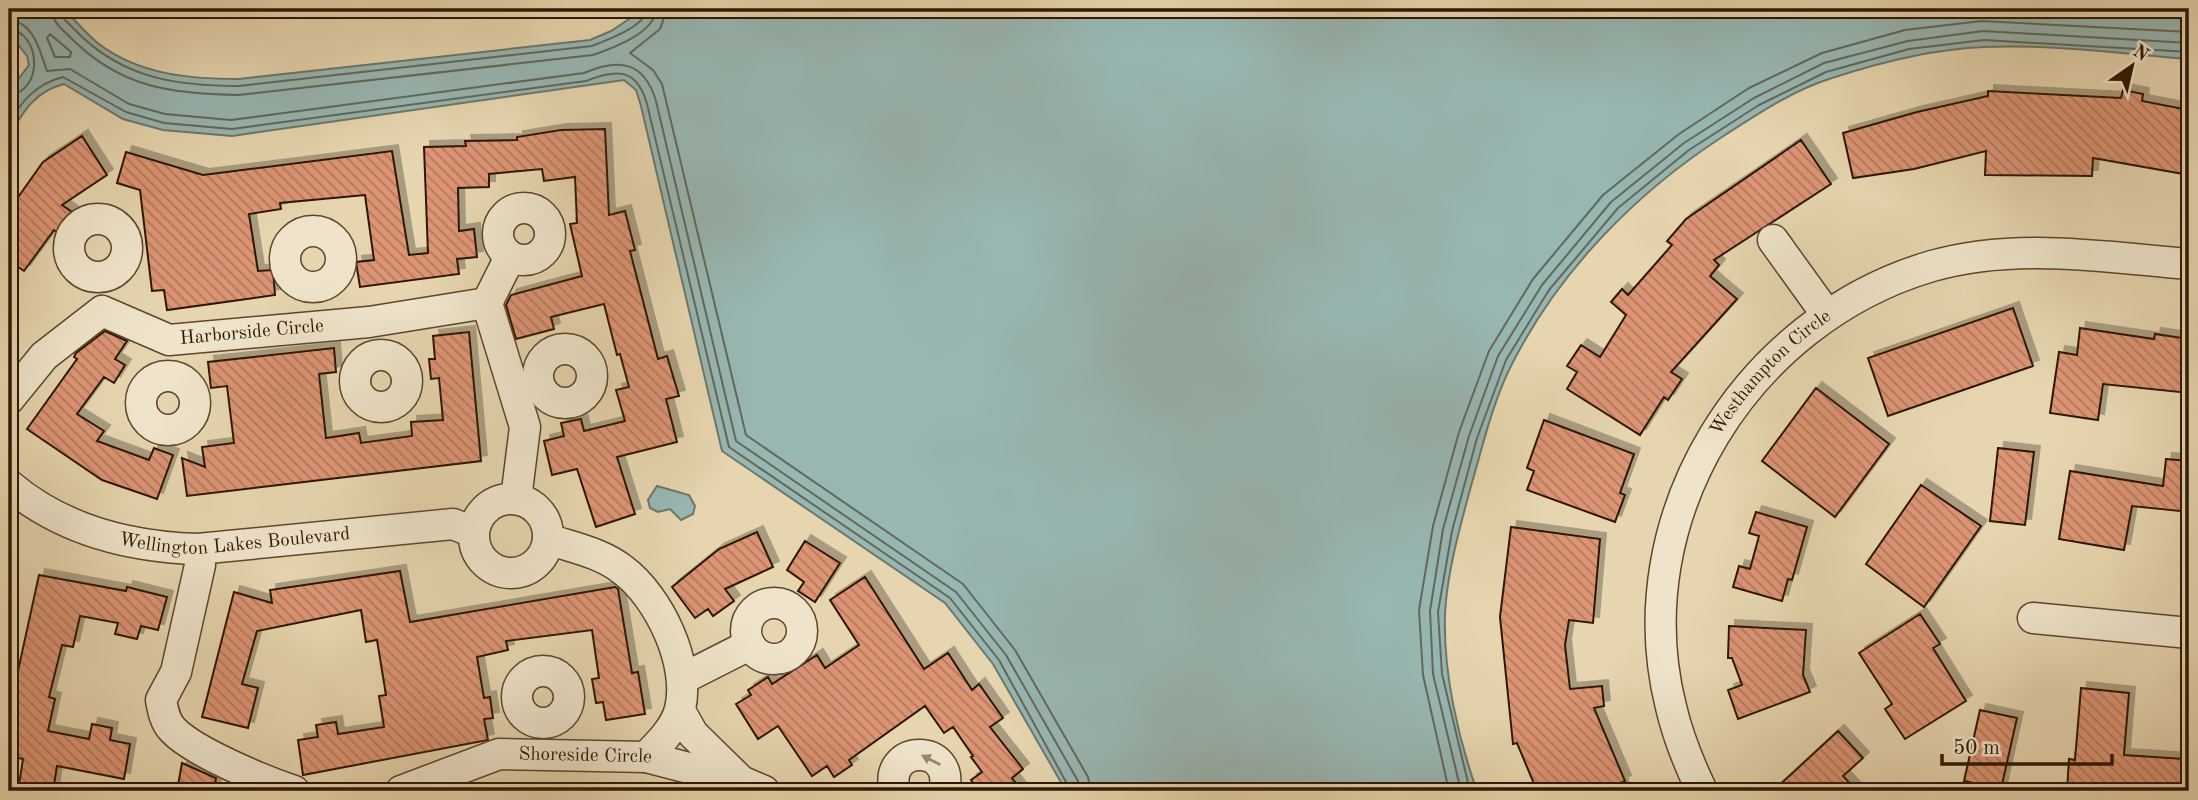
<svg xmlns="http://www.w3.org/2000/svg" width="2198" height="800" viewBox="0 0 2198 800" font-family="'Old Standard TT',serif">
	<defs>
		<pattern id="building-back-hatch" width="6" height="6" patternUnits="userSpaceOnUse" patternTransform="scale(1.75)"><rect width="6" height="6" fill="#dc9474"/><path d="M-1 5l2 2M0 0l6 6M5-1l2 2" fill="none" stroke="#b3785d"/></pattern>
		<filter id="shadow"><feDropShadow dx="6" dy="-6" stdDeviation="0" flood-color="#0004"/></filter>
	</defs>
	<rect width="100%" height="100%" fill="#e6d5af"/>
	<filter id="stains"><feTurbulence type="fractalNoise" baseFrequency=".00286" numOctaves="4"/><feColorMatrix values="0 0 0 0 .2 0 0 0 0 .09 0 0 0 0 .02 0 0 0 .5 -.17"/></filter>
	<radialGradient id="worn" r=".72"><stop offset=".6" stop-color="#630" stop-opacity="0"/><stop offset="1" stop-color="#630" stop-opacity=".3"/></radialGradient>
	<path fill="#98b7b3" stroke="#6d776b" stroke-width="2" d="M9 9H64C75 20 86 34 99 44 140 75 190 79 239 79L590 40 611 31 644 9H2189V59C2122 54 2052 44 1984 47 1933 49 1881 62 1832 78 1793 90 1756 115 1722 137 1636 193 1560 270 1513 362 1493 400 1483 445 1471 486 1460 527 1447 572 1445 614 1443 672 1458 738 1477 791H1066L993 664 945 603 722 451 641 106 636 90 624 80 232 136 163 130 123 119 64 84C35 91 23 112 9 136V91L29 65 27 56 9 33Z
		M657 486 689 495 695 506 693 514 681 520 670 509 658 512 650 508 648 500Z"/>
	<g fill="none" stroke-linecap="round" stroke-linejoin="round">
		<path stroke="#62685a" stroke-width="2" d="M51 9C52 22 63 30 72 39 121 88 173 94 239 95L593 55C613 48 655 33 656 9
			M60 9C61 19 72 26 79 34 125 79 178 86 239 86L592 46C607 40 645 27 647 9
			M667 9 660 29 630 53 653 70 662 84 746 435 963 584 1015 650 1088 777 1091 791
			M9 20C35 22 40 53 47 71L70 69 129 104 165 114 231 120 584 73C619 58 644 61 656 101L736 441 956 592 1006 655 1078 781 1080 791
			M9 29C41 33 44 91 9 95
			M50 34 71 52 70 57H55L47 38Z
			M9 122C23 100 36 84 63 77L126 112 164 123 232 129 586 81C617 69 637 68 647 104L729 447 950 598 999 660 1071 791
			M1449 791 1423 675 1419 610 1433 526 1459 432 1489 351 1533 279 1603 195 1679 134 1749 88 1822 53 1905 30 1982 21 2189 32
			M1461 791 1433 674 1430 611 1443 529 1469 436 1498 356 1542 285 1611 202 1684 143 1754 98 1824 63 1908 41 1983 31 2189 43
			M1470 791 1442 674 1438 612 1452 531 1477 438 1506 360 1549 290 1618 208 1689 150 1759 105 1826 72 1909 49 1984 40 2189 52"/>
	</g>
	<path fill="url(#building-back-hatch)" stroke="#2d1800" stroke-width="2" filter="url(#shadow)" d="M2123 90 2143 94 2142 101 2189 110V175L2093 158 2092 176 1985 175 1986 151 1914 169 1853 178 1843 133 1917 112 1988 96V91L2121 98Z
		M605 129 609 215 625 211 635 250 630 251 658 359 667 356 679 396 666 399 677 442 617 457 635 514 596 527 577 469 552 475 544 441 564 436 561 423 581 419 584 431 625 421 616 390 629 387 620 354 617 355 604 304 551 317 554 329 516 339 506 305 511 295 582 276 570 224 577 223 575 177 544 181 542 169 489 174V187L458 188 459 231 474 229 477 257 457 259 459 274 360 287 356 262 374 260 365 195 280 203 281 209 249 214 258 271 273 270 275 295 167 310 164 290 152 291 140 190 117 183 126 152 203 175 392 151 409 255 428 253 424 147 466 146 465 141 517 140V137L561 130Z
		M82 136 107 175 62 205 72 212 57 232 54 230 24 271 9 261V210L43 162Z
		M1801 140 1831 184 1714 260 1719 265 1710 276 1737 299 1671 372 1682 379 1668 400 1664 397 1640 435 1567 389 1577 372 1567 366 1581 345 1600 357 1626 315 1611 302 1622 289 1628 295 1672 245 1667 241 1686 219Z
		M2013 308 2033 366 1888 416 1868 358Z
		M2080 328 2154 339 2155 334 2189 339V393L2103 384 2098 420 2050 413 2059 352 2077 355Z
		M105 331 127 341 115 359 125 365 114 383 104 377 77 414 104 431 97 441 149 460 154 448 173 455 157 499 102 480 27 429 77 359 74 357 76 353Z
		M469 332 481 461 187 496 182 458 205 467 202 447 234 443 227 386 211 388 208 362 334 348 336 372 319 374 326 438 359 433 361 443 412 436 411 422 443 420 439 378 431 379 429 359H435L433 336Z
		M1816 388 1889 444 1835 517 1762 461Z
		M1544 420 1634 454 1620 493 1625 495 1615 522 1527 490 1534 471 1527 468Z
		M1998 448 2034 452 2025 525 1990 521Z
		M2166 459 2189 461V512L2132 506 2124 550 2059 539 2070 471 2163 486Z
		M1921 485 1981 526 1924 607 1866 564Z
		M1756 512 1807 527 1792 580 1788 579 1782 601 1733 587 1739 566 1750 569 1759 536 1749 533Z
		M1511 527 1600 539 1593 623 1569 620 1565 645 1570 689 1602 686 1604 706 1594 708 1625 781 1621 783 1624 791H1537L1517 743 1513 744 1500 617Z
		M757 532 773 567 725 589 734 601 713 616 708 609 695 618 672 587 719 549Z
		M805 541 840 563 815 602 798 591 804 582 787 570Z
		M400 571 410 622 615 587 618 589 632 673 638 672 645 714 606 720 603 702 596 703 592 679 599 678 592 630 506 641 508 650 477 657 484 698 490 697 493 718 484 719 488 740 303 775 298 740 318 737 316 725 336 722 338 734 384 727 379 696 386 695 377 640 366 642 361 610 257 631 242 684 258 688 248 728 202 717 234 592 272 603 270 590Z
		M39 575 126 591 127 587 167 597 158 630 141 626 137 639 115 634 118 623 80 616 73 647 62 645 49 697 55 699 48 731 89 739 92 724 112 728 110 740 130 744 124 779 57 766 53 791H18L23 759 9 756V680L11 670 18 671Z
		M865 577 924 669 948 653 972 690 979 684 1003 718 990 727 1023 769 1012 778 1022 791H979L971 780 982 772 971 757 973 756 953 727 944 733 925 706 849 760 852 765 834 777 827 766 812 776 778 726 758 739 736 704 751 695 748 690 768 677 772 684 817 655 825 668 859 645 830 600Z
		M1920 614 1940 644 1933 648 1966 701 1905 739 1885 709 1892 704 1859 653Z
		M1729 626 1806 630 1803 675 1810 692 1738 719 1728 690 1742 685 1732 658H1728Z
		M2081 688 2129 693 2124 755 2184 759 2182 791H2067L2069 759 2075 760Z
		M1980 710 2017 718 2001 789 1964 781Z
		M1838 731 1863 758 1843 776 1857 791H1773Z
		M182 763 216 778 214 791H177Z"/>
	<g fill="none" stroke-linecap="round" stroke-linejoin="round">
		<g stroke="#5b472c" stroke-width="33">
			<g id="minor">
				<circle cx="524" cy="234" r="26"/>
				<circle cx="98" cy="248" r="29"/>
				<circle cx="313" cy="259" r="28"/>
				<path d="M1773 240 1827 315"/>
				<path d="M487 303 525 427 516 499"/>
				<path d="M487 303 510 257"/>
				<circle cx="565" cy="376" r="27"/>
				<circle cx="381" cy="381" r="26"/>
				<circle cx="168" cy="403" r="27"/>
				<path id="s1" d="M9 399 44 356 102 311 169 340 369 322 487 303"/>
				<path id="s2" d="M9 485C62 530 129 547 198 549L453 524 473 532"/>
				<circle cx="511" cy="536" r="37"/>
				<path d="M548 539C574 548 602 553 623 570 659 597 691 664 680 709 676 727 659 744 646 757"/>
				<path d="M198 549 200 565 176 672 161 700C163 711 165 722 173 730 194 752 264 781 294 791"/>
				<circle cx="774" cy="631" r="28"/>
				<path d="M2033 618 2189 633"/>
				<circle cx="543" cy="697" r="26"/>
				<path d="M684 678 749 645"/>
				<path d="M680 711 693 734 739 779"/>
				<path id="s3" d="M401 791 499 754 646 757 743 782 764 791"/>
				<path d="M895 791C882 744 956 742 944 791"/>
				<path id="s4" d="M1702 791C1689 764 1678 737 1671 707 1623 517 1747 320 1932 266 2016 242 2104 257 2189 264"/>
			</g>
		</g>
		<use href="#minor" stroke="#efe4cb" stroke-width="30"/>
	</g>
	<defs><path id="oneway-solid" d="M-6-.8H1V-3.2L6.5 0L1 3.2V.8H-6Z" transform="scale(1.75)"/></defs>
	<use fill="#988870" href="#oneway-solid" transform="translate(931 760) rotate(-153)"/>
	<g text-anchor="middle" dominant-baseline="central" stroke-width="5" stroke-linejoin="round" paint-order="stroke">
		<g font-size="19" fill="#2d1800" stroke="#efe4cb">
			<text stroke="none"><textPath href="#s1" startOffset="285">Harborside Circle</textPath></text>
			<text stroke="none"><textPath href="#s4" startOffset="457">Westhampton Circle</textPath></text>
			<text stroke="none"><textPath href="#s2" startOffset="240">Wellington Lakes Boulevard</textPath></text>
			<text stroke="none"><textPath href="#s3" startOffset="191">Shoreside Circle</textPath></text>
		</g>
	</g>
	<rect width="2198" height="800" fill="none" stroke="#e6d5af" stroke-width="35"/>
	<rect x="10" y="10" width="2177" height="779" fill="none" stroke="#2d1800" stroke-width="3.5"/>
	<rect x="18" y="18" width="2163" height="765" fill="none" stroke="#2d1800" stroke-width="2"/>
	<g transform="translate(2132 66) rotate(34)" stroke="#efe4cb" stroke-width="5" paint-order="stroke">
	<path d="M0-5L12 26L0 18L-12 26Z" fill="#2d1800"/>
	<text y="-10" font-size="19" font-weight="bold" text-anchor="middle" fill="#2d1800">N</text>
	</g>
	<path d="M1942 754v10h170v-10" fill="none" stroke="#2d1800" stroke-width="3.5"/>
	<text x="1953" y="754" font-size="21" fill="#2d1800" stroke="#efe4cb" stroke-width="5" paint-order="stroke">50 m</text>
	<rect width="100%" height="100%" filter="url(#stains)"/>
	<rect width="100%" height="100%" fill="url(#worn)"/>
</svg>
